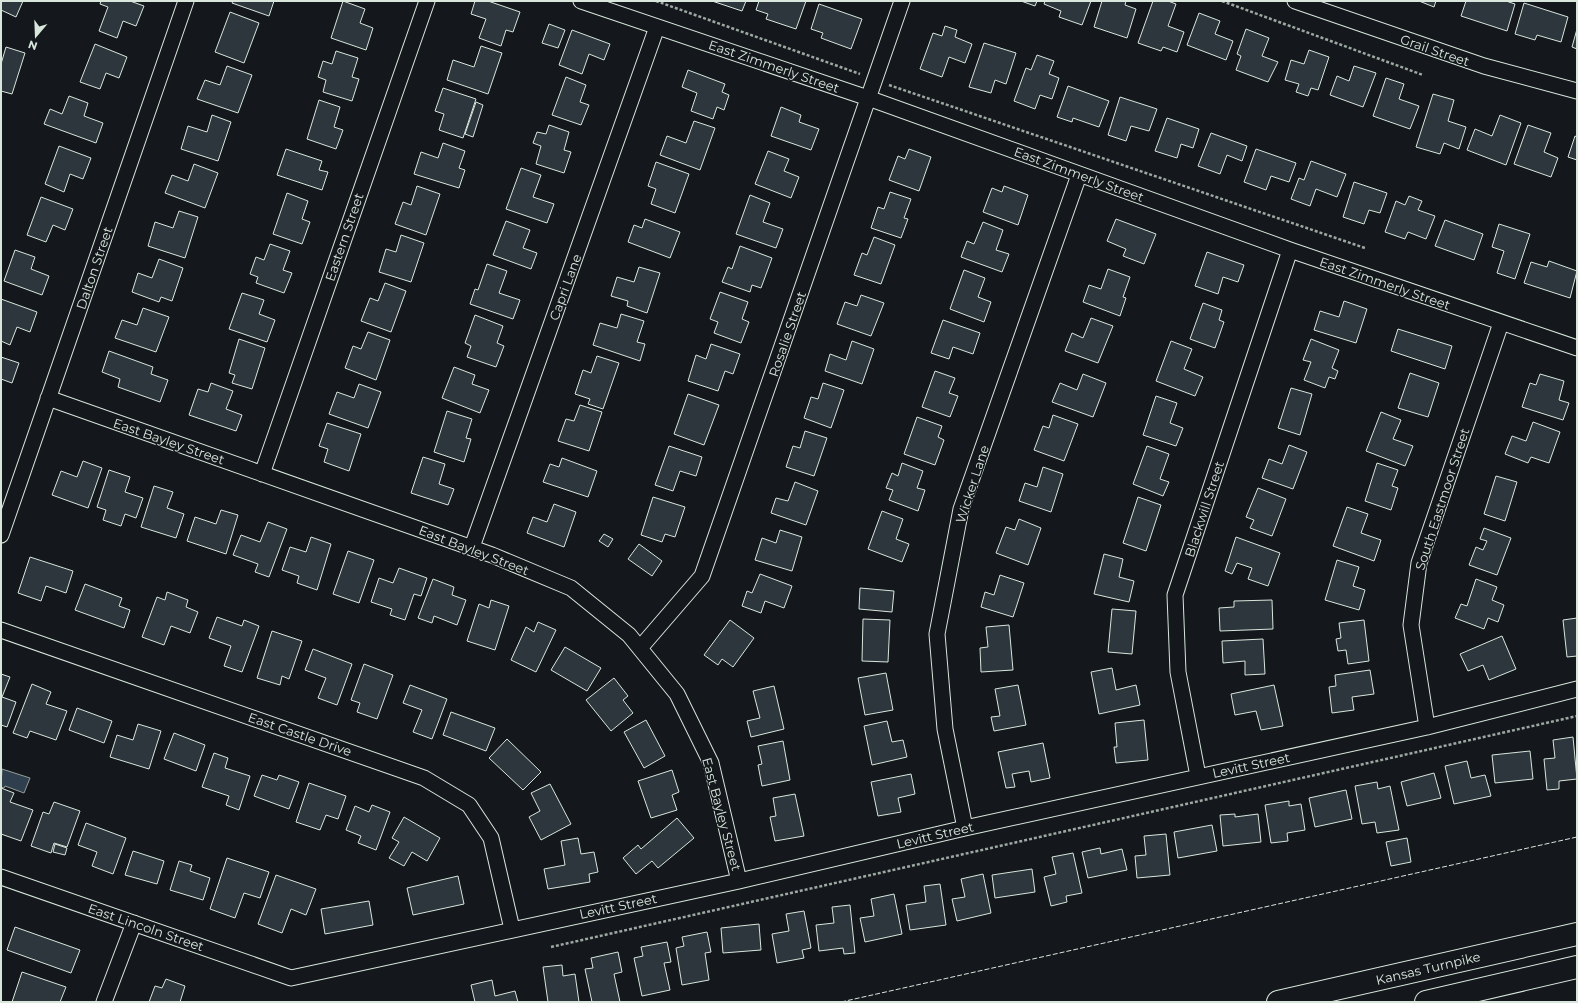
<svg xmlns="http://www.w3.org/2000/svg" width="1578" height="1003" viewBox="0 0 1578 1003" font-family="Montserrat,sans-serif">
	<rect width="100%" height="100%" fill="#14181c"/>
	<path fill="#2f3f4d" stroke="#939e99" d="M2 769 30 778 24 793 5 786 4 788 1 787Z"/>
	<path fill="#2c363c" stroke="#d8e6dc" d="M1 1H23L16 17 1 10Z
		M101 1H130L144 6 136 26 123 21 117 38 99 31 108 7 100 4Z
		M233 1H274L269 16 232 3Z
		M343 1 365 9 360 23 373 28 366 50 331 38Z
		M475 1H488L520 12 513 32 506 30 501 46 479 38 486 19 471 14Z
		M712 1H746L742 11Z
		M759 1H806L796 29 766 19 768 14 756 10Z
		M1021 1H1037L1035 6Z
		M1045 1H1091L1082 25 1059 17 1061 11 1044 4Z
		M1102 1H1126L1125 5 1136 9 1127 38 1094 27Z
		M1153 1H1168L1176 4 1168 26 1184 32 1177 52 1163 47 1161 51 1138 43Z
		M1419 1H1436L1434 7Z
		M1466 1H1506L1515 4 1507 31 1461 16Z
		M1524 3 1568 17 1561 42 1537 35 1535 40 1515 34Z
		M819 4 862 19 851 49 821 38 823 33 811 29Z
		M230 12 259 23 244 63 215 52Z
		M1199 13 1220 21 1215 34 1233 41 1226 60 1187 45Z
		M549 24 565 30 558 48 542 43Z
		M945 26 957 30 955 37 972 44 965 63 949 57 942 77 920 69 933 33 942 36Z
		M1246 29 1269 38 1262 56 1278 62 1268 82 1236 70 1241 56 1237 54Z
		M1577 29V49L1572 47Z
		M572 30 610 44 604 60 589 54 582 74 559 65Z
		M984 43 1016 53 1006 84 995 80 991 93 969 87Z
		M95 44 127 57 119 78 106 73 100 89 80 82Z
		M481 46 502 53 488 94 447 80 453 60 474 67Z
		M6 47 25 53 12 94 1 91V64Z
		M1309 50 1329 57 1318 90 1311 88 1308 96 1296 92 1299 84 1285 80 1291 60 1304 64Z
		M336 51 358 58 352 77 359 79 352 101 323 92 326 80 318 77 323 61 332 64Z
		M1037 55 1054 61 1049 74 1059 78 1052 99 1040 95 1035 109 1014 101 1026 68 1031 70Z
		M227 66 252 75 238 113 197 99 205 80 220 85Z
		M1354 66 1376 73 1363 107 1330 95 1337 76 1349 81Z
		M688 70 725 84 722 92 729 95 724 110 717 107 713 119 691 111 697 93 682 87Z
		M566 77 586 85 580 102 589 105 581 125 552 115Z
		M1386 78 1404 84 1399 99 1419 106 1410 129 1373 116Z
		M1068 86 1109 101 1099 127 1073 118 1072 122 1057 117Z
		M443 88 476 99 463 138 439 130 444 114 435 111Z
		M1433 94 1454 100 1448 121 1466 127 1459 149 1444 143 1440 154 1416 147Z
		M69 96 88 103 84 116 103 123 96 143 44 124 50 109 62 114Z
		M1120 97 1157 109 1149 131 1131 126 1126 141 1108 135Z
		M319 100 340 107 334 127 343 130 336 149 307 139Z
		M476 102 483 105 473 137 465 134Z
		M781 107 801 115 799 122 819 129 811 150 771 136Z
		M212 115 231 122 218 161 181 149 188 126 207 132Z
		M1500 115 1521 123 1506 165 1467 150 1475 129 1492 136Z
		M1167 118 1199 129 1193 148 1181 144 1177 158 1155 151Z
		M694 121 715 128 700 170 660 155 667 136 686 143Z
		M549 125 569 132 564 150 571 152 564 173 536 164 541 146 533 143 537 132 546 134Z
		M1528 125 1551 133 1544 152 1558 158 1551 177 1514 164Z
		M1211 133 1247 146 1242 161 1227 155 1220 174 1198 166Z
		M1575 136 1577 137V160L1568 157Z
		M443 143 465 151 459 168 465 170 459 188 414 174 421 152 438 158Z
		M59 146 91 158 83 179 70 174 64 192 45 184Z
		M286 149 322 161 319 170 328 172 322 190 277 175Z
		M909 149 931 157 919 191 889 180 898 156 905 159Z
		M1256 149 1296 163 1289 182 1271 176 1266 190 1244 182Z
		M768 151 789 159 784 171 799 177 791 198 755 184Z
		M1311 161 1346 174 1337 197 1316 189 1310 206 1291 199 1299 178 1304 180Z
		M656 162 689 174 675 213 651 204 656 189 648 186Z
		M194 164 218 173 205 208 165 193 172 175 188 181Z
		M521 168 541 175 533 197 554 204 547 223 506 209Z
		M1354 182 1387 193 1380 213 1369 210 1364 224 1343 217Z
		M417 186 440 194 426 235 395 224 403 202 411 205Z
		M1004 186 1028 195 1018 225 983 212 992 188 1002 192Z
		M890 192 911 199 904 218 908 219 901 238 871 228 878 207 884 209Z
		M287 193 308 201 302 219 310 222 302 244 273 234Z
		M750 195 770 203 763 222 783 229 776 248 736 234Z
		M1409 196 1422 201 1418 210 1435 216 1426 239 1408 232 1405 239 1385 232 1396 201 1405 205Z
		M41 197 73 209 65 230 53 225 46 242 27 235Z
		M179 211 198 217 185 258 148 246 155 222 173 228Z
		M645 219 680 232 670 258 628 242 634 225 642 228Z
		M1116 219 1156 234 1144 264 1123 256 1126 249 1107 241Z
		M1445 220 1483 234 1474 260 1435 246Z
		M506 221 530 230 523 248 537 253 531 269 493 255Z
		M983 222 1003 230 996 250 1009 254 1002 272 961 257 967 241 974 244Z
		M1499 224 1530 234 1515 279 1497 273 1504 251 1492 247Z
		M401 235 424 243 411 282 379 272 386 249 396 252Z
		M874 237 895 245 881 284 854 275 862 253 867 255Z
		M270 244 290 251 283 270 292 273 284 293 256 283 258 277 250 274 256 257 264 260Z
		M740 246 772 258 761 288 752 285 750 292 722 282 728 267 732 269Z
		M15 250 35 257 31 269 49 276 42 295 4 281Z
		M1207 252 1244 265 1238 282 1223 277 1218 294 1195 286Z
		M159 259 183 268 172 301 161 297 159 302 132 292 138 273 152 278Z
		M1549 261 1577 271 1570 298 1524 283 1531 262 1547 267Z
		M487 264 507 271 499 293 520 300 513 319 470 304 475 289 478 290Z
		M639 267 660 273 647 313 627 306 628 301 611 296 617 277 634 282Z
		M1108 269 1130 277 1123 297 1126 298 1120 316 1083 302 1089 285 1101 289Z
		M964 270 985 278 978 297 991 302 984 322 950 309Z
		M385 283 406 291 391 332 361 321 370 298 378 301Z
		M720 292 748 302 742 319 749 322 741 343 714 333 718 322 710 319Z
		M242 293 264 300 259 314 275 320 267 342 229 329Z
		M861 295 884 303 871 336 837 324 845 302 857 306Z
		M1 299 37 312 30 332 17 327 10 345 1 341Z
		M1344 301 1367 309 1356 343 1314 330 1320 311 1339 317Z
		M1203 303 1222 310 1219 320 1224 322 1215 348 1190 339Z
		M143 308 169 317 156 352 115 338 122 320 137 325Z
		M621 314 644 321 637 342 645 344 640 361 593 345 600 323 617 328Z
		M475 315 503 326 497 343 504 346 496 367 467 357 471 346 465 343Z
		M1091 318 1113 326 1098 363 1065 351 1072 333 1083 338Z
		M943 320 980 333 973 354 953 347 949 359 931 353Z
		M1398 329 1452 346 1445 369 1391 351Z
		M368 332 390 340 376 380 345 368 353 346 361 349Z
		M239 339 265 348 252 389 232 383 235 375 229 373Z
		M1311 339 1339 350 1332 368 1338 371 1335 379 1329 377 1325 388 1304 380 1311 362 1303 360Z
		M852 341 874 349 862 384 825 371 830 354 846 360Z
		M1171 341 1192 349 1184 369 1203 377 1195 396 1156 381Z
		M711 344 740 354 733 374 725 371 718 391 688 381 696 355 706 359Z
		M109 351 153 367 151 374 168 380 160 402 118 387 120 379 102 372Z
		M597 356 619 363 603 409 588 404 590 399 575 394 583 370 591 373Z
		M1 357 19 363 12 383 1 379Z
		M454 367 475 375 472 384 489 390 480 413 442 398Z
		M935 371 955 378 949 393 958 396 950 417 922 407Z
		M1410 373 1439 383 1428 417 1398 408Z
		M1083 374 1106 383 1093 417 1052 402 1060 383 1077 390Z
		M1540 374 1564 381 1559 400 1569 403 1563 420 1522 407 1530 383 1536 385Z
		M211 383 233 391 226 409 242 415 236 431 189 415 198 389 208 392Z
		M823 383 844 390 831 428 804 418 811 397 818 399Z
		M359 384 381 392 368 428 329 414 337 392 354 398Z
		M1291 388 1312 394 1300 435 1278 428Z
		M688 394 719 405 704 445 674 434Z
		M1156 396 1177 403 1170 423 1183 428 1176 446 1143 435Z
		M580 405 602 412 589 451 558 441 566 419 574 421Z
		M447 411 472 419 466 438 471 439 464 462 434 452Z
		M1381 412 1401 420 1393 439 1413 446 1405 466 1366 451Z
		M1053 415 1078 424 1064 461 1034 450 1043 426 1049 428Z
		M917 417 942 426 938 437 944 440 935 465 904 454Z
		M1533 422 1560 432 1549 463 1531 457 1528 463 1505 454 1512 436 1526 441Z
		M327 423 361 434 349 471 324 462 328 449 319 446Z
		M805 431 827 438 814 476 786 467 793 446 800 448Z
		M1289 445 1307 452 1293 489 1262 478 1269 459 1282 464Z
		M669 446 702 457 696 476 680 471 673 491 655 485Z
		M1147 446 1169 454 1160 479 1169 482 1163 496 1133 484Z
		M423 457 445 464 439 484 454 489 448 505 411 493Z
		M562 458 597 471 588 497 543 482 550 464 559 467Z
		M83 461 102 468 88 508 52 495 61 471 77 477Z
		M902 463 923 471 917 488 925 490 918 511 889 500 893 490 886 488 892 473 898 476Z
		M1377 463 1398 470 1392 486 1398 488 1391 510 1365 501Z
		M1043 467 1063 474 1051 512 1019 501 1025 483 1037 487Z
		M109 470 130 477 125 492 143 498 136 518 125 514 121 526 103 520 106 510 97 507Z
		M1496 476 1517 482 1505 521 1484 514Z
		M795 482 818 491 806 525 771 513 776 498 788 501Z
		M154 486 173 492 167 508 184 514 176 538 141 527Z
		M1258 488 1286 499 1272 536 1250 528 1254 520 1246 517Z
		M653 497 685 507 675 537 665 534 662 542 641 535Z
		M1138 497 1161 505 1146 551 1123 543Z
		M554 504 576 512 564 547 527 533 533 517 547 522Z
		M1347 507 1368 514 1361 533 1381 540 1374 561 1333 546Z
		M221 510 238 515 226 554 187 541 195 517 216 524Z
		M882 511 903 519 896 539 909 544 902 562 868 549Z
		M1019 519 1041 528 1028 565 996 553 1006 527 1015 530Z
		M268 522 287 529 269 577 255 572 258 564 233 555 241 535 260 542Z
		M1484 528 1511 538 1497 575 1469 565 1476 547 1483 550 1487 541 1480 539Z
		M780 530 802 537 792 571 755 560 762 538 776 543Z
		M604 534 613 539 608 547 599 541Z
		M311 537 331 544 317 590 297 583 299 576 282 570 290 547 306 552Z
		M1236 537 1280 553 1268 586 1248 579 1252 568 1237 563 1232 574 1225 571Z
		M639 544 662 561 652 576 628 559Z
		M348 551 374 560 359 603 333 594Z
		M1104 554 1123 559 1119 577 1134 581 1129 602 1094 594Z
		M30 557 73 571 66 593 46 586 41 601 18 593Z
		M1337 560 1359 567 1353 586 1365 590 1359 610 1325 600Z
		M399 568 427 578 421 596 414 594 405 620 390 615 392 609 371 602 379 578 393 583Z
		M760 574 792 586 784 608 765 601 761 613 742 606 747 591 752 593Z
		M1000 575 1024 583 1013 617 981 607 985 592 994 595Z
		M433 579 454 587 452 595 466 600 457 625 434 616 432 623 418 618Z
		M1476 579 1497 587 1492 600 1504 605 1498 622 1488 618 1484 629 1455 618 1461 604 1467 606Z
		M85 584 122 598 119 606 130 610 124 628 75 610Z
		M860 588 894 591 892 612 859 609Z
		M167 592 188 600 186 607 198 612 190 633 171 626 164 645 142 637 157 597 165 600Z
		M491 600 509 606 495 650 467 641 479 604 489 608Z
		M1272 600 1273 629 1220 631 1219 608 1234 607V601Z
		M1112 609 1136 611 1132 654 1108 652Z
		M217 617 242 626 244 620 259 626 242 672 224 666 231 646 209 638Z
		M1577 618V656L1567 657 1563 620Z
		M863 619 890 620 888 662 862 661Z
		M730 620 754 638 733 667 722 659 718 665 704 655Z
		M1364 620 1369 661 1348 664 1346 650 1338 651 1336 639 1341 638 1339 623Z
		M538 622 556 630 536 672 511 660 526 627 534 632Z
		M1009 625 1013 670 981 672 980 648 988 647 986 627Z
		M272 631 302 641 289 679 282 676 280 685 257 678Z
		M1502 636 1516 669 1489 680 1483 665 1468 671 1460 654Z
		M1263 639 1265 674 1245 675V661L1223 663 1222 641Z
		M565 647 601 668 587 691 551 670Z
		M313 649 352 664 337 705 318 698 326 678 305 670Z
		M364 664 393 675 377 719 357 712 360 703 351 700Z
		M1112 668 1116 690 1136 685 1140 705 1099 714 1091 672Z
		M1370 670 1374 694 1352 697 1354 710 1332 713 1329 687 1336 686 1335 675Z
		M886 673 893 710 865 715 858 678Z
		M1 674 10 677 2 697 16 702 7 727 1 725Z
		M614 678 628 696 623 700 633 713 611 731 586 700Z
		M32 684 51 692 46 704 67 711 56 740 30 731 27 738 13 733Z
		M410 685 447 699 432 739 413 732 422 710 403 703Z
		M1018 685 1026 725 994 731 991 717 1000 716 995 689Z
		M1274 685 1283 726 1261 730 1256 711 1235 715 1231 694Z
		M774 686 784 729 751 737 747 721 760 718 753 691Z
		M77 708 112 721 104 743 69 730Z
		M451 712 495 728 486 751 443 735Z
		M646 720 665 756 644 768 624 732Z
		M1144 720 1148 760 1116 763 1114 747H1117L1115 723Z
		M887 721 892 742 903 740 907 757 872 765 864 726Z
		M138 724 161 731 149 769 110 757 117 735 133 740Z
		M174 733 205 745 196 771 164 759Z
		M1573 737 1577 779 1559 781V789L1547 790 1544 759 1555 758 1553 740Z
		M507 739 541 772 523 790 489 758Z
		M783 741 790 780 762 786 758 765 762 764 758 746Z
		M1043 743 1050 778 1031 782 1029 771 1012 774 1015 787 1006 788 998 752Z
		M1530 751 1533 779 1495 783 1492 755Z
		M214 753 228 758 225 768 250 776 239 810 226 805 229 796 202 787Z
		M1467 761 1471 778 1485 775 1491 796 1454 804 1445 766Z
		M672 770 679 792 672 795 677 810 651 818 638 781Z
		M1434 773 1441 798 1407 806 1401 782Z
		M911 774 915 794 898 798 901 812 878 816 871 782Z
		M262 775 277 780 279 775 299 782 289 809 254 796Z
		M1377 782 1378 789 1390 786 1399 830 1377 833 1375 822 1362 824 1355 786Z
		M309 783 346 796 338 819 326 815 320 830 296 822Z
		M550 784 571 824 541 840 529 817 540 811 531 793Z
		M1 788 14 793 10 802 33 810 21 841 1 834Z
		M1346 790 1352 819 1315 827 1309 798Z
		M795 794 804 836 775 841 770 817 776 816 773 798Z
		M1289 801V806L1301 804 1305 830 1287 833 1288 841 1271 843 1265 805Z
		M54 802 80 811 67 847 54 843 51 853 31 846 43 812 49 814Z
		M372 805 390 812 376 850 358 843 361 836 346 830 355 806 369 812Z
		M1235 814V817L1258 814 1261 842 1223 846 1220 815Z
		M404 817 440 838 427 861 412 852 404 866 389 858 399 842 392 838Z
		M677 818 694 838 658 868 652 861 636 874 623 858 638 845 641 849Z
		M86 823 126 838 113 874 92 866 97 852 78 845Z
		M1212 825 1217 851 1178 858 1174 832Z
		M1166 834 1170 875 1137 878 1135 856 1146 855 1144 836Z
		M578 838 581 854 594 852 598 872 589 874 590 882 548 889 544 869 565 865 561 841Z
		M1407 838 1411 862 1391 866 1386 842Z
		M55 844 67 848 65 855 53 852Z
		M1100 848 1101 854 1122 849 1127 870 1088 878 1082 852Z
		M133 851 164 861 157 884 125 875Z
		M1073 853 1082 893 1066 896 1067 902 1051 906 1044 877 1056 874 1052 857Z
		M227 858 269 872 260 898 244 893 235 918 210 909Z
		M179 861 192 865 190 871 210 878 203 900 170 890Z
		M1032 869 1035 892 995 898 992 875Z
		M983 874 991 913 957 921 952 899 965 897 961 879Z
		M276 875 316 889 306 915 291 909 282 933 258 924Z
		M458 876 464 904 413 915 407 888Z
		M940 884 946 925 910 930 906 905 926 902 924 886Z
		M894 894 902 934 865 942 860 918 874 916 871 899Z
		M369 901 373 925 325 934 321 909Z
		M850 905 855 953 844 954 843 948 819 951 816 925 834 923 832 907Z
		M804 911 811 948 802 950 804 958 777 963 772 934 789 931 786 914Z
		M759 924 761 950 723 953 721 928Z
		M15 927 80 950 71 973 7 950Z
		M707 932 711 952 705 953 709 980 682 985 676 948 684 946 682 937Z
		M667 942 671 962 664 963 670 990 642 996 634 958 643 956 641 947Z
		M618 952 622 972 614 974 620 1002H592L585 969 593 968 591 958Z
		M562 965 563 976 575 974 579 1002H548L543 967Z
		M22 972 66 987 60 1002H12Z
		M166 979 185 986 180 1002H149L155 986 162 988Z
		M492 980 495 996 515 991 518 1002H475L471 985Z"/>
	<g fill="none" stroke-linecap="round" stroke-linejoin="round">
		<g stroke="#d8e6dc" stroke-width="17">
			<path id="minor" d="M581 1 868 98 1290 250 1577 348
				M1295 1 1484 66 1577 91
				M48 398 492 555 571 588 629 635 677 694 711 763 739 881
				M262 474 427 1
				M1 535 186 1
				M472 547 657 27
				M1 630 424 778 469 805 491 838 512 929
				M640 648 702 576 902 1
				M1427 727 1411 625 1419 563 1501 323
				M1198 776 1178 672 1175 595 1290 250
				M965 828 945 729 937 634 961 509 1079 175
				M1 877 291 978 739 881 965 828 1427 727 1577 689
				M104 1002 134 923"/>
		</g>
		<g stroke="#d8e6dc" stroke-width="24">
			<path id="motorway" d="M1278 1002 1577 934
				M1426 1002 1577 967"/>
		</g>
		<path stroke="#9da8a2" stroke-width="2.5" stroke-dasharray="3 2" stroke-linecap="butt" d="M656 1 860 74
			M1222 1 1423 75
			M889 85 1365 248
			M551 947 1577 716"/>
		<use href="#minor" stroke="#14181c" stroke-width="15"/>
		<use href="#motorway" stroke="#14181c" stroke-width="22"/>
		<path stroke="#d8e6dc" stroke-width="1" stroke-dasharray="5 2" stroke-linecap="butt" d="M841 1002 1577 837"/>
	</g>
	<g text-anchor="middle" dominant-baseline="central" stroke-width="3" stroke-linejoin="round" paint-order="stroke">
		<g font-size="13" fill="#d8e6dc" stroke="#14181c">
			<text transform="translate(1435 50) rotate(19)">Grail Street</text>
			<text transform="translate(774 66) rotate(19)">East Zimmerly Street</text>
			<text transform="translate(1079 174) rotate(20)">East Zimmerly Street</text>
			<text transform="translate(344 237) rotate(-71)">Eastern Street</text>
			<text transform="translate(94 268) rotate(-71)">Dalton Street</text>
			<text transform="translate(1385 283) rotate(19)">East Zimmerly Street</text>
			<text transform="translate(565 287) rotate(-70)">Capri Lane</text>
			<text transform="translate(787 334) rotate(-71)">Rosalie Street</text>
			<text transform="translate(169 441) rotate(19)">East Bayley Street</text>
			<text transform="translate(972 484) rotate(-72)">Wicker Lane</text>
			<text transform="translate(1442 499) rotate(-72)">South Eastmoor Street</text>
			<text transform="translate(1204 509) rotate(-72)">Blackwill Street</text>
			<text transform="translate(474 550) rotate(21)">East Bayley Street</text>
			<text transform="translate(300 734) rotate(19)">East Castle Drive</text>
			<text transform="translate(1251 765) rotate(-12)">Levitt Street</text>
			<text transform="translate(722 814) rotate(75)">East Bayley Street</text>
			<text transform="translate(935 835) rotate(-13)">Levitt Street</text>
			<text transform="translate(618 906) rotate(-12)">Levitt Street</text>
			<text transform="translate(146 927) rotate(19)">East Lincoln Street</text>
			<text transform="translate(1428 968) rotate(-13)">Kansas Turnpike</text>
		</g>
	</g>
	<rect width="1578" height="1003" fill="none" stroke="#d8e6dc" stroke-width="4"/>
	<g transform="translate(36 36) rotate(199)" stroke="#14181c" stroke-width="3" paint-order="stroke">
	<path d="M0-3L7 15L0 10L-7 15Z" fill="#d8e6dc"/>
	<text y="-6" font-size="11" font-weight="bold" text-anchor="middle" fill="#d8e6dc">N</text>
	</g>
</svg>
